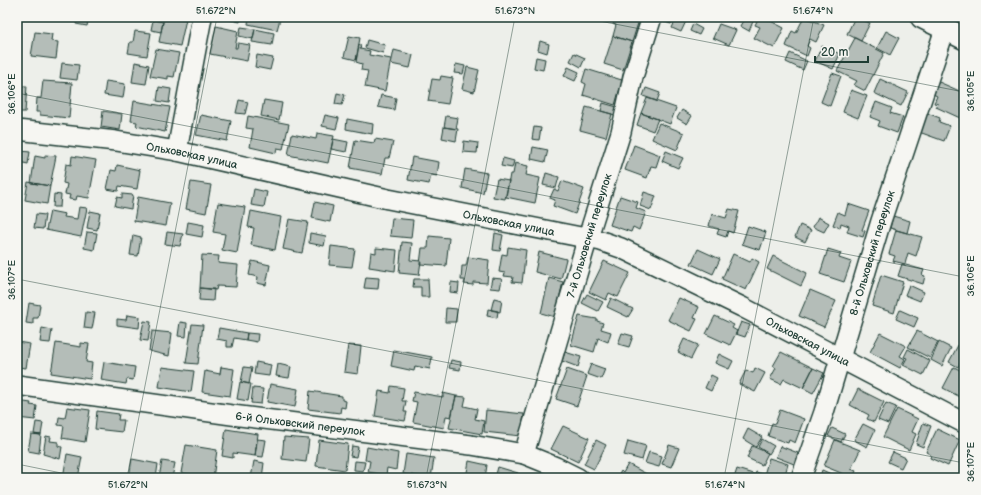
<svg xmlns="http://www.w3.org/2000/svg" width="981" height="495" viewBox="0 0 981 495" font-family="'Balsamiq Sans',sans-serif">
	<rect width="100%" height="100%" fill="#edefea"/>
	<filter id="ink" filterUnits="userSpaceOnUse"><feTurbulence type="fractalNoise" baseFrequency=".025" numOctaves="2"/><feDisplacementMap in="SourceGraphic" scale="8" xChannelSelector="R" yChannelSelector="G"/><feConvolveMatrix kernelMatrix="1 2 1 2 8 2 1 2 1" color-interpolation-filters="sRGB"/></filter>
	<g filter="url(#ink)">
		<path fill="#b4bdb8" stroke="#1f3d34" d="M77 17H89L87 26 76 24Z
			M164 17 186 19 180 46 159 42Z
			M219 17H241L240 22Z
			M249 17 280 19 277 30 248 24Z
			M615 17H640L632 42 613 36 616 25 613 24Z
			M657 17H674L671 24 656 19Z
			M677 17H688L681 32 672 28Z
			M745 17 754 19 749 31 740 26Z
			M759 17H763L784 28 774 48 754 38 760 27 755 25Z
			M804 17 824 25 816 42 810 39 807 46 810 48 807 56 786 46 792 31 796 33Z
			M855 17 870 23 861 41 847 34Z
			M153 20 163 22 161 32 151 30Z
			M693 24 702 29 699 35 690 31Z
			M719 24 736 30 729 45 713 38Z
			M216 26 238 31 235 48H237L238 43 250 45 247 61 210 54Z
			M241 27 255 29 253 39 239 36Z
			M255 29 274 33 272 45 252 42Z
			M135 31 151 33 147 56 128 53 130 42H133Z
			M886 31 899 38 890 55 877 48Z
			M35 32 52 34 51 41 58 42 56 59 31 56Z
			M349 36 360 38 356 60 344 57Z
			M613 36 632 42 623 70 604 64Z
			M855 38 884 53 865 91 854 85 857 81 837 71Z
			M367 40 385 45 383 53 365 48Z
			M540 41 549 44 547 53 538 50Z
			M359 45 361 46 360 49 370 51 369 55 391 59 385 91 365 87 368 71 361 70 362 64 356 62Z
			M822 46 840 54 833 69 815 61Z
			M156 49 179 53 174 77 168 76V79L150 76Z
			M394 50 413 55 410 68 391 64Z
			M574 53 585 58 581 67 570 61Z
			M790 53 807 61 803 70 786 62Z
			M257 55 273 58 270 70 255 67Z
			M536 57 545 59 543 70 534 68Z
			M135 62 149 65 146 84 132 82Z
			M62 63 79 65 77 80 60 78Z
			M456 64 465 66 463 74 454 73Z
			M467 67 479 70 474 92 462 89Z
			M568 67 579 72 575 81 564 76Z
			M586 69 625 81 623 89 620 88 615 105 583 95 586 84 582 82Z
			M832 73 841 76 830 106 821 102Z
			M441 76 453 78 448 104 428 101 432 79 440 80Z
			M880 79 908 92 901 106 874 93Z
			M43 81 72 83 69 118 40 115V112H36L37 98H41Z
			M106 81 125 84 123 98 104 95Z
			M939 82 964 93 962 98 964 99V109L960 118 936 107 938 104 934 103 937 96 933 94Z
			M17 86H27L25 112H17Z
			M159 87 171 89 169 103 157 101Z
			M646 88 660 93 657 101 643 96Z
			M851 90 867 96 858 118 843 112Z
			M337 93 345 95 342 105 335 104Z
			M381 95 396 98 394 110 378 107Z
			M647 98 676 108 670 124 641 113Z
			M239 100 248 102 245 114 236 113Z
			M264 100 282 103 279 120 261 116Z
			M134 101 170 107 165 132 136 126 137 122 131 121Z
			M876 102 892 108 890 113 903 117 897 133 878 126 880 121 870 117Z
			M603 103 617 107 615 115 601 111Z
			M586 107 612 114 606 137 580 130Z
			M682 110 692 116 687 124 677 118Z
			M103 111 122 114 120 130 101 127Z
			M641 113 658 119 653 131 637 125Z
			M927 113 940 118 939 122 950 126 944 141 919 132Z
			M201 115 231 121 227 141 196 135Z
			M325 115 339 118 336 129 322 126Z
			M248 116 289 124 283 149 277 148 276 153 250 147 253 129 246 128Z
			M446 116 458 118 456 129 444 127Z
			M347 119 373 124 372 134 346 129Z
			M659 123 684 133 677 150 652 139Z
			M444 127 458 129 456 141 442 138Z
			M534 127 541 128 539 140 532 139Z
			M317 133 334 136 328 163 288 155 292 134 316 139Z
			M333 139 348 142 346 152 331 149Z
			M375 139 393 142 389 158H385L382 174 350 168 355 140 374 143Z
			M464 141 478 143 477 153 463 152Z
			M634 145 660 155 656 167 651 166 647 178 625 170Z
			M533 147 548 150 545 162 531 159Z
			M21 151 30 152 28 164 19 162Z
			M666 151 683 158 678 168 662 161Z
			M45 155 56 156 50 186 31 183 35 156 45 158Z
			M72 156 96 160 89 198 77 196 76 200 69 199 70 195 65 194 67 184 63 183 66 164 71 165Z
			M412 157 439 162 437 176 431 175 429 184 408 180Z
			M503 158 514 161 512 168 501 166Z
			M515 163 528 166 526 175 540 178 535 203 506 197 510 174H513Z
			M117 165 140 170 137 189 119 186 118 191 107 189 111 170 116 171Z
			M17 166 23 167 22 180 17 179Z
			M465 169 487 173 483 193 462 188Z
			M546 173 559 177 556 188 543 185Z
			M497 179 509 181 505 199 493 197Z
			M562 181 584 189 575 214 553 206 555 200 550 198 554 189 558 191Z
			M28 182 50 186 47 204 25 200Z
			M191 182 211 185 206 213 186 209Z
			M254 189 267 192 264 207 251 205Z
			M644 192 656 196 651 210 640 206Z
			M54 194 61 195 60 207H53Z
			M122 194 133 195 131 209 115 206 117 197 122 198Z
			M620 196 638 202 636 208 646 212 639 230 633 227 631 232 610 225Z
			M138 197 170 203 166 226 134 221Z
			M315 202 333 206 330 222 312 218Z
			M218 203 245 207 237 253 222 250 225 234 213 232Z
			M848 204 869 211 862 230 865 231 863 237 847 232 849 226 841 223 840 228 833 225 838 212 845 215Z
			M79 207 87 208 81 237 46 230 50 211 65 214 64 217 77 219Z
			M729 209 739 211 733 233 728 231 726 237 717 234 719 229 709 226 712 214 726 218Z
			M90 211 100 213 97 230 87 228Z
			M251 211 281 217 275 250 251 245 254 228 248 227Z
			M36 214 45 215 43 229 34 228Z
			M893 216 910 221 907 233 890 228Z
			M818 217 829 223 824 232 813 227Z
			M392 218 413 220 411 238 390 236Z
			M289 219 308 222 302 253 283 249Z
			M188 222 204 225 202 237 186 234Z
			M800 225 811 230 805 242 795 237Z
			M748 226 766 232 760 250 742 244Z
			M896 230 922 237 916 256 908 253 905 264 893 261 895 256 889 254Z
			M87 232 97 233 94 250 84 248Z
			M167 232 183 234 180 246 165 244Z
			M310 233 326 236 324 246 309 243Z
			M495 233 503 235 500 251 493 250Z
			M133 235 141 237 138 256 130 255Z
			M429 236 449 238 446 266 420 264 422 248H428Z
			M402 242 412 243 410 260 421 261 419 275 399 273Z
			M331 246 355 249 352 267 329 265Z
			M508 247 526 250 522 283 512 282 513 277 504 276 505 273 499 272 502 254 507 255Z
			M376 248 397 250 395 271 369 267 371 252 376 253Z
			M698 249 720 259 713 274 691 264Z
			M828 249 841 253 839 258 851 262 844 282 820 274Z
			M539 252 566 259 561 279 535 272Z
			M733 254 750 262 752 258 759 262 746 290 722 279Z
			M202 255 219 256 218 263 238 265 236 287 217 286 216 290 200 288Z
			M773 256 807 273 801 286 767 269Z
			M468 257 489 260 487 283 473 282V285L464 284 465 280H461L462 266H466Z
			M252 261 270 265 266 285 257 283 258 277 249 275Z
			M604 261 630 273 618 297 609 293 606 300 589 292Z
			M902 264 924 270 922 275 925 276 923 284 898 276Z
			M881 275 903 282 894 313 872 306Z
			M366 277 379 278 378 289 364 288Z
			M492 278 502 279 500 289 490 288Z
			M549 278 563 282 555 317 541 313Z
			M414 279H428L429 297H421V287H413Z
			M451 282 459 283 458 293 450 292Z
			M909 285 924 292 920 301 905 295Z
			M200 288 214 289 213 301 199 300Z
			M810 290 836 301 824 327 799 316Z
			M587 294 603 302 598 311 582 303Z
			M494 298 502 300 500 312 491 310Z
			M611 298 633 309 628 317 607 307Z
			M679 298 699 307 694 318 697 319 691 331 668 320Z
			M29 303 40 305 38 318H33V324L26 323Z
			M446 308 457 309 456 322H445Z
			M488 309 498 311 497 318 487 316Z
			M900 310 918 318 914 327 896 319Z
			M86 312 95 313 92 329 84 328Z
			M127 315 140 317 139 328 117 325V319L126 320Z
			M579 316 597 319V321L603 323 601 329 611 332 608 342 598 338 594 352 571 345Z
			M715 316 734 325 732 328 737 331 730 345 706 334Z
			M144 321 151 322 148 341 140 340Z
			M180 322 187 323 186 337 178 336Z
			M741 322 750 325 745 337 736 334Z
			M192 324 203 325 198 364 186 363Z
			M42 328 52 330 50 343 40 342Z
			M219 328 247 333 246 340 234 338 232 347H227V341L217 339Z
			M152 331 172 333 169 356 149 351Z
			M917 331 938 342 930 358 908 347Z
			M247 333 258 334 257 342 246 340Z
			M622 333 633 336 629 347 618 344Z
			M880 333 906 346 900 356 905 359 900 368 870 352Z
			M963 336 964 356 958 367 949 362Z
			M684 339 698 345 691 359 678 352Z
			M17 342 30 344 26 368 17 367Z
			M939 342 951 348 942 366 931 360Z
			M56 343 81 347V343L89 344 86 362 92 363 90 379 51 373Z
			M348 345 361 346 358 374 344 372Z
			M908 349 930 361 923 375 903 365 907 358 904 357Z
			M394 350 432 357 430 369 415 366 414 371 391 366Z
			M565 352 581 357 578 367 562 361Z
			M781 352 813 368 803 388 784 379 781 384 770 379 776 368 773 366Z
			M719 354 733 361 729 369 715 363Z
			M451 360 461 362 460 370 449 368Z
			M104 362 135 367 133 380 127 379 126 384 101 380Z
			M256 362 271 365 269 376 254 374Z
			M278 364 291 367 289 378 276 376Z
			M591 364 605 369 601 379 587 374Z
			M162 367 194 371 191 392 159 387Z
			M221 367 234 369 230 396 202 392 205 371 220 374Z
			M244 367 252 368 249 384 241 382Z
			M954 367 964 372V399L943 388Z
			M755 368 765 373 755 392 739 384 746 370 753 373Z
			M813 368 824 373 813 393 803 388Z
			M567 369 587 376 577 406 556 399Z
			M711 375 717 378 711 391 705 388Z
			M240 382 251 384 248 401 237 399Z
			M270 384 298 389 295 407 267 402Z
			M391 386 404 388 402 401H406L404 412H407L405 421 375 416 379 391 390 393Z
			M253 388 263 389 261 404 251 403Z
			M858 389 884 402 874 422 867 419 869 415 850 405Z
			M310 391 342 396V400L346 401 345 408 341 407 340 413 308 409Z
			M414 392 443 397V393L456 396 451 417 446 416 444 428 413 422 417 402 412 401Z
			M456 396 466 397 464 406 477 409 475 419 484 421 482 434 449 428Z
			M17 401 31 403 30 405 37 406 35 420 17 418Z
			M886 403 896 407 888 424 878 420Z
			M67 407 90 410 85 442 62 438 64 426 58 425 59 417 65 418Z
			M897 409 918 419 912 432 916 434 909 450 883 437Z
			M486 410 524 414 521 436 484 432Z
			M780 410 804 419 795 443 789 440 788 443 768 436 772 423 775 424Z
			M97 411 119 414 118 420H124L122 432 95 429Z
			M36 422 43 423 41 435 34 434Z
			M923 423 931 426 923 447 916 444Z
			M863 424 875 430 867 447 854 440Z
			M563 426 589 438 578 462 551 449Z
			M832 428 845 434 841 442 828 436Z
			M226 429 258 434 255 456 233 453V458L222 456Z
			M748 429 762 437 756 447 743 439Z
			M937 429 960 440 948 466 930 458 931 455 926 452Z
			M31 434 41 435 39 453 28 451Z
			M46 436 51 437 50 441 58 442V446L62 447 60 459 43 454Z
			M284 437 309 439 306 462 282 459Z
			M257 439 266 440 263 457 255 456Z
			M762 439 774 446 769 454 758 447Z
			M319 440 348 444 345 470 316 466Z
			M596 440 606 445 594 469 584 464Z
			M835 440 860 450 851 469 856 471 853 478 824 466Z
			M628 441 646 446 642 460 624 455Z
			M186 445 217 450 213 478 181 473Z
			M669 445 679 448 671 467 662 464Z
			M352 446 358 447 356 457 350 456Z
			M752 446 768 453 762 465 747 458Z
			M780 446 798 453 794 464 776 457Z
			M367 447 398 453 396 470 387 468 386 475 368 472 370 461 365 460Z
			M649 452 662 456 659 467 645 463Z
			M893 452 906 458 901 468 888 462Z
			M67 454 82 457 78 478H63Z
			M406 454 434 458 431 478 403 474Z
			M769 458 788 464 784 478H754L756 472 764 475Z
			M132 459 158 464 156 478H129Z
			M162 461 175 463 172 478H159Z
			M254 461 264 463 262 478H251Z
			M355 461 365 462 363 471 354 470Z
			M469 461 487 465 485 478H466Z
			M628 464 652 477V478H617L621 471 623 473Z
			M498 467 518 473 516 478H495Z
			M737 469 756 475 754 478H734Z
			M822 470 840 478 820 477Z"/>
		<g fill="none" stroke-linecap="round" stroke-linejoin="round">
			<g stroke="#1f3d34" stroke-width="22">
				<g id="minor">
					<path id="s1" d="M17 130 116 141 177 151 388 199 601 241 621 248 742 307 964 423"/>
					<path d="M177 151 202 17"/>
					<path id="s2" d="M17 385 232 415 471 445 524 454 556 467 578 478"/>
					<path id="s3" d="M524 454 588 237 621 132 633 77 652 17"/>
					<path id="s4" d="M801 478 824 412 881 221 945 29"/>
				</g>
			</g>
			<g stroke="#1f3d34" stroke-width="25">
				<path id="tertiary" d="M922 17 964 38"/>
			</g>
			<use href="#minor" stroke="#f6f6f2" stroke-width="19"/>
			<use href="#tertiary" stroke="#f6f6f2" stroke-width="22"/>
		</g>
	</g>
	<path fill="none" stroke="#1f3d34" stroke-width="1" stroke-opacity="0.45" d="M579 17 964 92M17 93 964 277M17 279 964 463M17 464 86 478M127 478 217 17M426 478 515 17M724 478 814 17"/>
	<g text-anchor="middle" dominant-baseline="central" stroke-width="3.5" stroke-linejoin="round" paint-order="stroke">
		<g font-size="11" fill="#1f3d34" stroke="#f6f6f2">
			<text stroke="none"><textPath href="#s1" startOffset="177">Ольховская улица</textPath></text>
			<text stroke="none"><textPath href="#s1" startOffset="501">Ольховская улица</textPath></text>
			<text stroke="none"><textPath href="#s3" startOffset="228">7-й Ольховский переулок</textPath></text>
			<text stroke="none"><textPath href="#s4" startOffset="236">8-й Ольховский переулок</textPath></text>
			<text stroke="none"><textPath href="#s1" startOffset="825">Ольховская улица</textPath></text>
			<text stroke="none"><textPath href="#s2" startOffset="286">6-й Ольховский переулок</textPath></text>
		</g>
	</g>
	<rect width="981" height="495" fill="none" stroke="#f6f6f2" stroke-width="44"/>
	<path d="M815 56v6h53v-6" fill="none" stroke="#1f3d34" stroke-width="2"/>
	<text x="821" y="56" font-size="12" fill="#1f3d34" stroke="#f6f6f2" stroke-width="3" paint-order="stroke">20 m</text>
	<rect x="22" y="22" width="937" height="451" fill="none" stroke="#1f3d34" stroke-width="1.5"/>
	<g font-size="10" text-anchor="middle" fill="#1f3d34">
		<text x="216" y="14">51.672°N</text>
		<text x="515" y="14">51.673°N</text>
		<text x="813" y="14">51.674°N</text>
		<text transform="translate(970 91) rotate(-90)" y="4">36.105°E</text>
		<text transform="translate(11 94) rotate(-90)" y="4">36.106°E</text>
		<text transform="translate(970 276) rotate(-90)" y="4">36.106°E</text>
		<text transform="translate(11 280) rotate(-90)" y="4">36.107°E</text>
		<text transform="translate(970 462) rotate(-90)" y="4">36.107°E</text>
		<text x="128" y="488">51.672°N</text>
		<text x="427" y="488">51.673°N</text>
		<text x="725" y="488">51.674°N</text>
	</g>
</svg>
